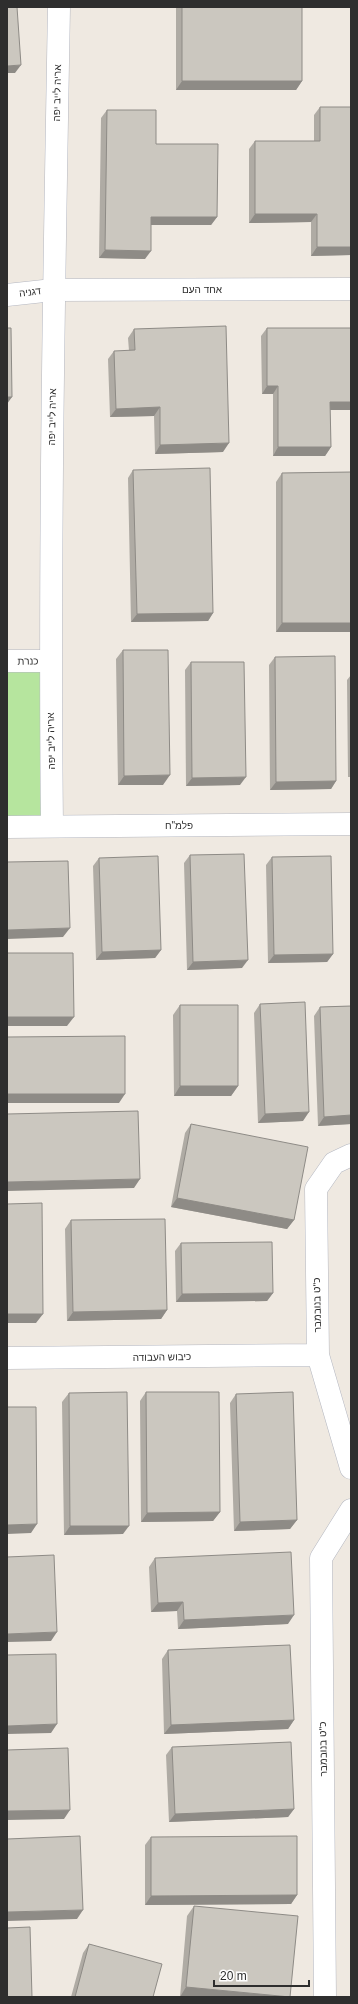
<svg xmlns="http://www.w3.org/2000/svg" width="358" height="2004" viewBox="0 0 358 2004" font-family="Helvetica,Heebo,sans-serif">
	<rect width="100%" height="100%" fill="#efe9e1"/>
	<path fill="#b6e59e" d="M7 661H50L52 826 7 827Z"/>
	<g fill="none" stroke-linecap="round" stroke-linejoin="round">
		<g stroke="#b4b7c1" stroke-width="23">
			<path id="minor" d="M7 295 53 290 351 289
				M7 661H50
				M52 826C49 553 54 280 59 7
				M7 827 351 824
				M351 1155 334 1163 316 1189 318 1355 351 1468
				M7 1358 318 1355
				M325 1997 321 1558 351 1510"/>
		</g>
		<use href="#minor" stroke="#fff" stroke-width="22"/>
	</g>
	<path fill="#afaba4" d="M176 7H302V81L296 90H176Z
		M320 107 351 255 311 256V222L249 223V149L255 141H314V115Z
		M107 110 156 144 217 217 211 225H151L145 259 99 258 101 118Z
		M267 328H351V410H330L331 447 325 456H273V394H262L261 336Z
		M134 329 223 452 155 454 154 416 110 417 108 359 114 351H129L128 338Z
		M133 470 213 613 208 621 131 622 128 478Z
		M351 472V632H276V482L282 473Z
		M123 650 163 785H118L116 659Z
		M275 657 336 781 331 789 270 790 269 665Z
		M191 662 240 785 186 786 185 670Z
		M351 675V777H348L347 680Z
		M190 855 242 968 187 970 184 863Z
		M272 857 333 954 327 962 268 963 266 865Z
		M99 858 161 950 155 958 96 960 93 866Z
		M260 1004 303 1121 258 1123 254 1013Z
		M180 1005 238 1086 231 1096H174L173 1015Z
		M351 1006V1124L318 1126 314 1016 320 1007Z
		M191 1124 294 1220 287 1229 171 1207 185 1133Z
		M71 1220 167 1310 161 1319 67 1321 65 1229Z
		M181 1243 273 1293 267 1301 176 1302 175 1251Z
		M146 1392 220 1512 213 1521 141 1522 140 1401Z
		M69 1393 123 1534 64 1535 62 1402Z
		M236 1394 297 1520 290 1529 234 1531 230 1403Z
		M155 1558 288 1624 178 1629 177 1611 151 1612 149 1567Z
		M168 1650 294 1720 288 1729 164 1734 162 1659Z
		M172 1747 294 1809 288 1817 169 1822 166 1755Z
		M151 1837 297 1895 291 1904 145 1905V1845Z
		M194 1906 290 1997H180L187 1916Z
		M89 1944 153 1997H71L83 1953Z"/>
	<path fill="#8e8b86" d="M21 65 15 73H7V66Z
		M182 81H302L296 90H176Z
		M255 214H317L311 222 249 223Z
		M151 217H217L211 225H145Z
		M317 247H351V255L311 256Z
		M105 250 151 251 145 259 99 258Z
		M267 386H278L273 394H262Z
		M7 397H12L7 404Z
		M330 402H351V410H325Z
		M160 407 154 416 110 417 116 409Z
		M229 443 223 452 155 454 160 445Z
		M278 447H331L325 456H273Z
		M213 613 208 621 131 622 137 614Z
		M282 623H351V632H276Z
		M170 775 163 785H118L124 776Z
		M246 777 240 785 186 786 192 778Z
		M336 781 331 789 270 790 276 782Z
		M70 928 63 937 7 939V930Z
		M161 950 155 958 96 960 102 952Z
		M333 954 327 962 268 963 274 955Z
		M248 960 242 968 187 970 193 962Z
		M7 1017H74L67 1026H7Z
		M180 1086H238L231 1096H174Z
		M7 1094H125L119 1103H7Z
		M309 1112 303 1121 258 1123 265 1114Z
		M351 1115V1124L318 1126 324 1117Z
		M140 1179 134 1188 7 1191V1182Z
		M177 1198 294 1220 287 1229 171 1207Z
		M273 1293 267 1301 176 1302 182 1294Z
		M167 1310 161 1319 67 1321 73 1312Z
		M7 1314H43L36 1323H7Z
		M220 1512 213 1521 141 1522 147 1513Z
		M297 1520 290 1529 234 1531 240 1522Z
		M37 1524 31 1533 7 1534V1525Z
		M70 1526H129L123 1534 64 1535Z
		M183 1602 177 1611 151 1612 158 1603Z
		M294 1615 288 1624 178 1629 184 1620Z
		M57 1632 51 1641 7 1642V1634Z
		M294 1720 288 1729 164 1734 171 1725Z
		M57 1724 51 1733 7 1734V1726Z
		M294 1809 288 1817 169 1822 175 1814Z
		M70 1810 64 1819 7 1820V1811Z
		M297 1895 291 1904 145 1905 151 1896Z
		M83 1910 77 1919 7 1921V1912Z
		M186 1987 289 1997H180Z"/>
	<path fill="#cbc7bf" stroke="#8e8b86" d="M7 7H17L21 65 7 66Z
		M182 7H302V81H182Z
		M320 107H351V247H317V214H255V141H320Z
		M107 110H156V144H218L217 217H151V251L105 250Z
		M226 326 229 443 160 445V407L116 409 114 351 135 350 134 329Z
		M7 328H11L12 397H7Z
		M267 328H351V402H330L331 447H278V386H267Z
		M210 468 213 613 137 614 133 470Z
		M351 472V623H282V473Z
		M123 650H168L170 775 124 776Z
		M335 656 336 781 276 782 275 657Z
		M191 662H244L246 777 192 778Z
		M244 854 248 960 193 962 190 855Z
		M158 856 161 950 102 952 99 858Z
		M331 856 333 954 274 955 272 857Z
		M68 861 70 928 7 930V862Z
		M7 953H73L74 1017H7Z
		M305 1002 309 1112 265 1114 260 1004Z
		M180 1005H238V1086H180Z
		M351 1006V1115L324 1117 320 1007Z
		M125 1036V1094H7V1037Z
		M138 1111 140 1179 7 1182V1114Z
		M191 1124 308 1147 294 1220 177 1198Z
		M42 1203 43 1314H7V1204Z
		M165 1219 167 1310 73 1312 71 1220Z
		M272 1242 273 1293 182 1294 181 1243Z
		M127 1392 129 1526H70L69 1393Z
		M146 1392H219L220 1512 147 1513Z
		M293 1392 297 1520 240 1522 236 1394Z
		M7 1407H36L37 1524 7 1525Z
		M291 1552 294 1615 184 1620 183 1602 158 1603 155 1558Z
		M54 1555 57 1632 7 1634V1557Z
		M290 1645 294 1720 171 1725 168 1650Z
		M56 1654 57 1724 7 1726V1655Z
		M291 1742 294 1809 175 1814 172 1747Z
		M68 1748 70 1810 7 1811V1750Z
		M80 1836 83 1910 7 1912V1839Z
		M297 1836V1895L151 1896V1837Z
		M194 1906 298 1916 290 1997 186 1987Z
		M30 1927 32 1997H7V1928Z
		M89 1944 162 1964 153 1997H75Z"/>
	<g text-anchor="middle" dominant-baseline="central" stroke-width="3.5" stroke-linejoin="round" paint-order="stroke">
		<g font-size="10" fill="#2e2e2e" stroke="#fff">
			<text transform="translate(57 93) rotate(-89)">אריה לייב יפה</text>
			<text x="202" y="289">אחד העם</text>
			<text transform="translate(30 292) rotate(-7)">דגניה</text>
			<text transform="translate(52 417) rotate(-89)">אריה לייב יפה</text>
			<text transform="translate(28 661) rotate(-1)">כנרת</text>
			<text transform="translate(51 741) rotate(-91)">אריה לייב יפה</text>
			<text x="179" y="825">פלמ"ח</text>
			<text transform="translate(317 1305) rotate(-91)">כ"ט בנובמבר</text>
			<text transform="translate(162 1357) rotate(-1)">כיבוש העבודה</text>
			<text transform="translate(323 1749) rotate(-91)">כ"ט בנובמבר</text>
		</g>
	</g>
	<rect width="358" height="2004" fill="none" stroke="#2e2e2e" stroke-width="16"/>
	<path d="M214 1980v6h95v-6" fill="none" stroke="#2e2e2e" stroke-width="2"/>
	<text x="220" y="1980" font-size="12" fill="#2e2e2e" stroke="#ffffff" stroke-width="3" paint-order="stroke">20 m</text>
</svg>
